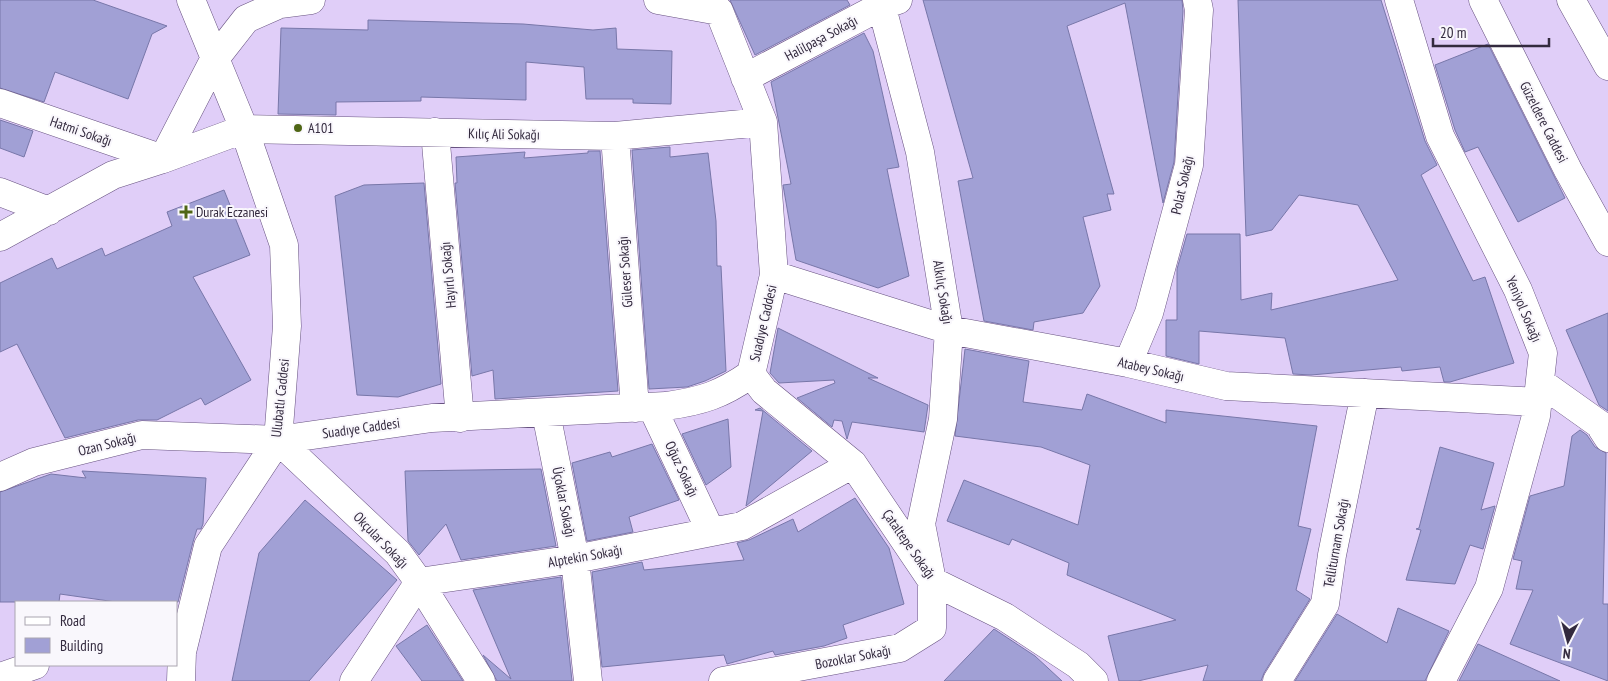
<svg xmlns="http://www.w3.org/2000/svg" width="1608" height="681" viewBox="0 0 1608 681" font-family="'PT Sans Narrow',sans-serif">
	<rect width="100%" height="100%" fill="#e0cef8"/>
	<path fill="#a1a0d5" stroke="#7877a9" d="M0 0H93L167 26 152 34 128 99 55 72 44 102 0 88Z
		M730 0H847L850 5 755 55Z
		M923 0H1182L1183 11 1174 162 1163 203 1125 3 1067 26 1114 194H1107L1111 210 1083 217 1100 286 1083 313 1034 322 1033 330 984 321 958 181 973 178Z
		M1238 0H1381L1425 141 1437 165 1421 175 1473 281 1485 277 1514 363 1450 382H1444L1440 367 1402 371 1401 367 1311 375 1293 374 1285 338 1199 331V364L1166 356V320H1177V269L1187 234H1240L1241 300 1272 293 1271 310 1398 280 1358 205 1299 195 1272 230 1246 236Z
		M368 20 523 24 593 30 616 28 617 49 672 51 671 104 633 103V99H586L584 67 526 62V100L421 97V101L336 102V115L278 114 281 28 368 30Z
		M864 33 873 51 899 167 887 169 909 276 878 288 796 260 783 185 791 184 771 82Z
		M1488 44 1565 198 1518 222 1478 147 1465 152 1455 130 1435 65Z
		M0 120 33 131 24 157 0 148Z
		M670 147V157L708 153 716 221 717 266H721L726 371 705 381 687 387 649 389 632 150Z
		M588 151H600L618 391 495 399 493 370 472 376 455 183H457L456 157 525 152 524 158 588 153Z
		M424 183 441 384 398 397 357 395 335 196 364 185Z
		M224 190 250 255 193 277 251 380 205 405 201 398 157 420H138L65 438 17 344 0 352V283L52 258 57 269 102 248 105 256 172 226 167 212Z
		M1608 313V411L1599 405 1566 330Z
		M778 328 878 378H868L928 405 924 432 852 422 847 439 842 421 834 420 832 427 797 398 835 383 834 380 779 383 770 373Z
		M965 349 1029 361 1023 402 1082 410 1087 394 1166 423V410L1317 426 1298 526 1311 529 1296 590 1310 599 1264 673 1261 681H1203L1208 665 1138 681H1119L1108 636 1176 620 1067 575 1069 563 1012 539 1009 545 947 521 964 480 1078 525 1090 465 1041 447 955 436Z
		M760 408 812 451 746 506 763 411 755 410Z
		M728 419 731 467 706 485 682 434Z
		M1580 430 1587 435 1595 447 1606 453 1603 604H1608V681L1510 644 1533 590 1516 589 1522 561 1513 559 1530 496 1564 486 1572 436Z
		M652 444 679 500 629 517 633 532 587 541 572 463 610 452 612 457Z
		M1440 447 1494 463 1481 510 1495 506 1483 549 1470 545 1455 584 1406 580 1421 530 1416 529 1419 528Z
		M541 469 556 546 461 560 446 524 419 555 408 541 405 471Z
		M82 471 206 478 203 524 201 529H197L193 542 178 602H116L60 594 59 602H0V492L51 474 86 478Z
		M855 498 889 548 904 604 843 625 847 638 824 646 775 655 773 651 727 664 724 655 602 667 592 572 642 562 644 570 744 560 737 543 749 540 793 519 798 532Z
		M305 500 397 580 309 681H232L259 553Z
		M561 577 572 681H497L483 655 511 679 473 590Z
		M1398 608 1449 631 1425 681H1295L1337 614 1387 643Z
		M427 625 463 681H422L396 646Z
		M994 629 1035 656 1062 681H944Z
		M1478 644 1560 681H1459Z"/>
	<g fill="none" stroke-linecap="round" stroke-linejoin="round">
		<g stroke="#675280" stroke-width="29">
			<path id="minor" d="M1399 0 1440 136 1518 290 1543 353 1536 416 1489 588 1441 681
				M745 78 883 5 898 0
				M0 103 163 159 244 129 615 136 763 122
				M435 132 460 418
				M615 136 635 408
				M0 192 49 211
				M0 237 113 175 163 159 214 60 246 19 280 4 311 0
				M774 275 949 330 1128 363 1226 386 1538 402
				M1128 363 1149 313 1189 165 1199 10 1197 0
				M751 374 764 391 853 464 932 581 1005 617 1078 665 1094 681
				M1540 382 1599 424 1608 438
				M652 407 711 532
				M546 413 575 559 588 681
				M278 440 398 553 419 582 481 681
				M0 477 34 462 142 435 278 440 432 418 666 406C702 401 721 395 751 374L774 275 763 122 719 11 658 0
				M0 677 35 665
				M181 681 182 652 208 546 278 440 287 326 284 245 244 129 191 0
				M354 681 419 582 575 559 742 526 853 464
				M723 681 900 648 932 628V581L921 524 943 419 949 330 920 152 880 0
				M1277 681 1325 604 1332 555 1365 393"/>
		</g>
		<g stroke="#675280" stroke-width="29">
			<path id="secondary" d="M1483 0 1568 170 1608 242
				M1571 0 1608 66"/>
		</g>
		<use href="#minor" stroke="#fff" stroke-width="28"/>
		<use href="#secondary" stroke="#fff" stroke-width="28"/>
	</g>
	<g fill="#4f6615" stroke="#f9f7fc" stroke-width="2">
		<circle cx="298" cy="128" r="5"/>
		<path d="M183.5 204.5h5v5h5v5h-5v5h-5v-5h-5v-5h5z"/>
	</g>
	<g text-anchor="middle" dominant-baseline="central" stroke-width="4" stroke-linejoin="round" paint-order="stroke">
		<g font-size="14" fill="#332a3e" stroke="#f9f7fc">
			<text transform="translate(821 38) rotate(-28)">Halilpaşa Sokağı</text>
			<text transform="translate(1544 122) rotate(63)">Güzeldere Caddesi</text>
			<text transform="translate(81 131) rotate(19)">Hatmi Sokağı</text>
			<text transform="translate(504 134) rotate(1)">Kılıç Ali Sokağı</text>
			<text transform="translate(1182 185) rotate(-77)">Polat Sokağı</text>
			<text transform="translate(625 272) rotate(-94)">Güleser Sokağı</text>
			<text transform="translate(448 275) rotate(-95)">Hayırlı Sokağı</text>
			<text transform="translate(943 292) rotate(81)">Alkılıç Sokağı</text>
			<text transform="translate(1524 309) rotate(67)">Yeniyol Sokağı</text>
			<text transform="translate(763 323) rotate(-77)">Suadıye Caddesi</text>
			<text transform="translate(1151 369) rotate(13)">Atabey Sokağı</text>
			<text transform="translate(280 398) rotate(-84)">Ulubatlı Caddesi</text>
			<text transform="translate(361 428) rotate(-8)">Suadıye Caddesi</text>
			<text transform="translate(107 444) rotate(-14)">Ozan Sokağı</text>
			<text transform="translate(682 469) rotate(65)">Oğuz Sokağı</text>
			<text transform="translate(564 502) rotate(79)">Üçoklar Sokağı</text>
			<text transform="translate(381 540) rotate(46)">Okçular Sokağı</text>
			<text transform="translate(1336 543) rotate(-80)">Telliturnam Sokağı</text>
			<text transform="translate(909 544) rotate(55)">Çataltepe Sokağı</text>
			<text transform="translate(585 556) rotate(-10)">Alptekin Sokağı</text>
			<text transform="translate(853 657) rotate(-11)">Bozoklar Sokağı</text>
		</g>
		<g font-size="14" fill="#332a3e" stroke="#f9f7fc" text-anchor="start">
			<text x="308" y="128">A101</text>
			<text x="196" y="212">Durak Eczanesi</text>
		</g>
	</g>
	<rect x="15" y="601" width="162" height="65" fill="#f9f7fc" stroke="#aaa5b0"/>
	<rect x="25" y="617" width="25" height="8" fill="#ffffff" stroke="#aaa5b0"/>
	<text x="60" y="626" font-size="15" fill="#332a3e">Road</text>
	<rect x="25" y="638" width="25" height="15" fill="#a1a0d5" stroke="#aaa5b0"/>
	<text x="60" y="651" font-size="15" fill="#332a3e">Building</text>
	<g transform="translate(1568 641) rotate(186)" stroke="#f9f7fc" stroke-width="4" paint-order="stroke">
	<path d="M0-4L9 19L0 12L-9 19Z" fill="#332a3e"/>
	<text y="-8" font-size="14" font-weight="bold" text-anchor="middle" fill="#332a3e">N</text>
	</g>
	<path d="M1433 38v8h116v-8" fill="none" stroke="#332a3e" stroke-width="2.5"/>
	<text x="1440" y="38" font-size="15" fill="#332a3e" stroke="#f9f7fc" stroke-width="4" paint-order="stroke">20 m</text>
</svg>
